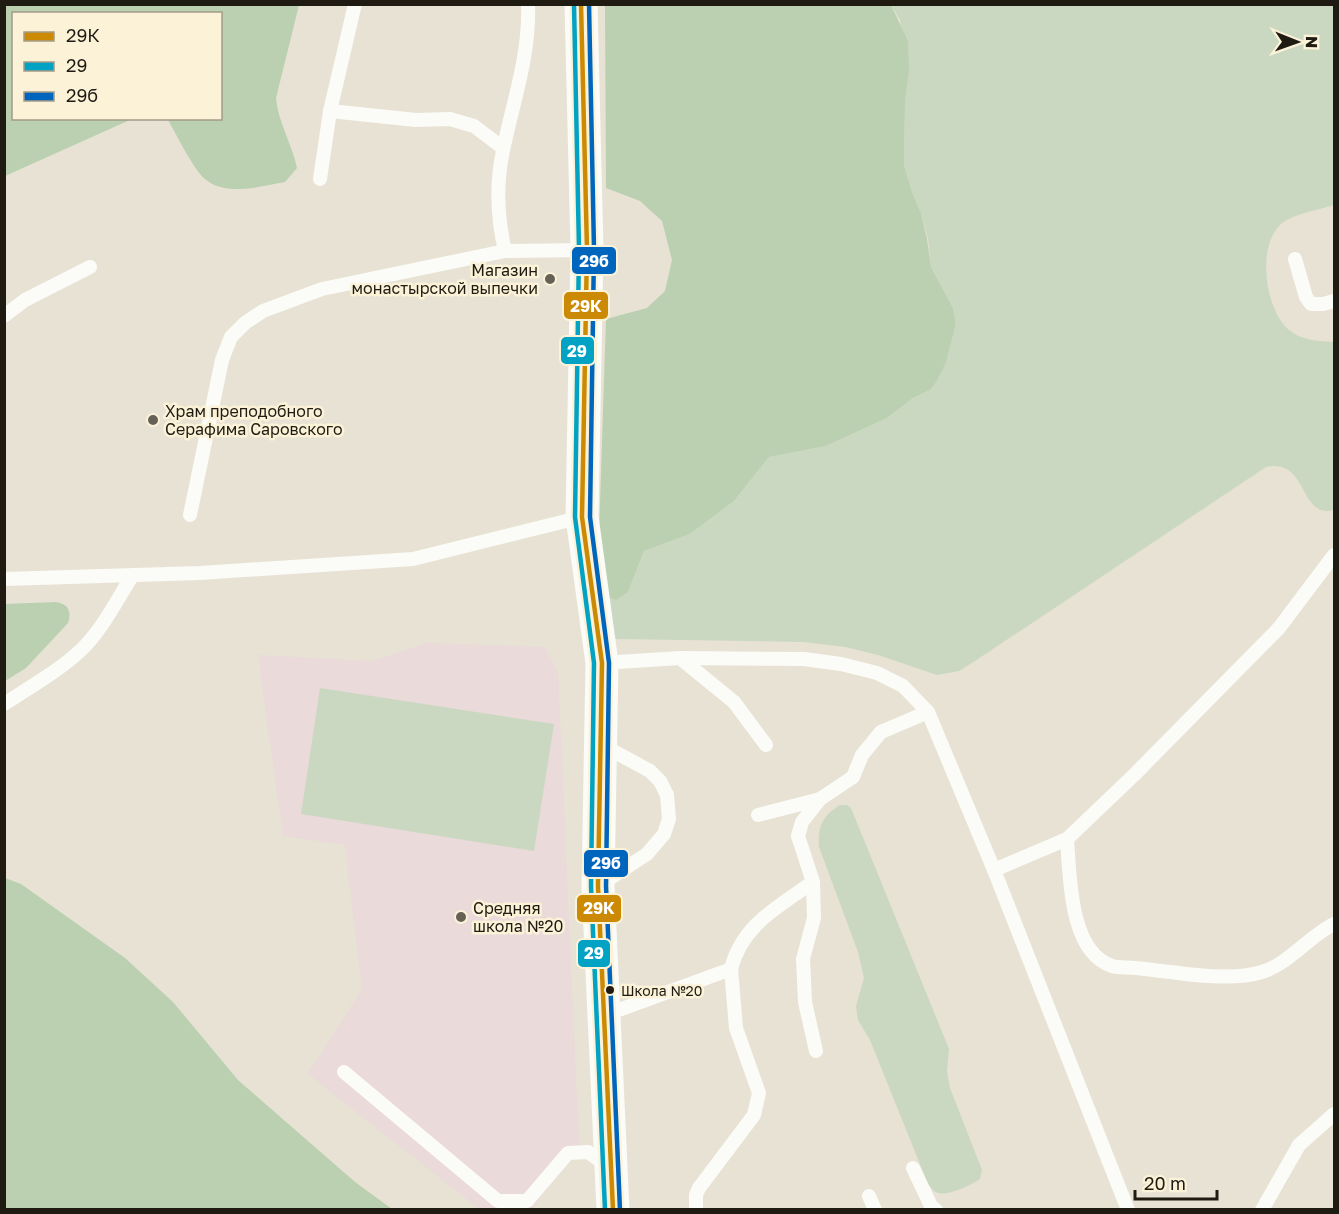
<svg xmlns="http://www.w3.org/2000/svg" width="1339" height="1214" font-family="'Golos Text',sans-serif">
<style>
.education{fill:#eadada}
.green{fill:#cad8c1}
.forest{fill:#bad0b1}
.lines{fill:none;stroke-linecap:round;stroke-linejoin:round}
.lane{stroke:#fbfbf8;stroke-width:14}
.secondary{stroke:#fbfbf8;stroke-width:33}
.bus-1-casing{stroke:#fcf2d8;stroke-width:9}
.bus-2-casing{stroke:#fcf2d8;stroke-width:9}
.bus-3-casing{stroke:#fcf2d8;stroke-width:9}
.bus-1{stroke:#cc8a04;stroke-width:4.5}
.bus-2{stroke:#02a2c5;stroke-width:4.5}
.bus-3{stroke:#0065bd;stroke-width:4.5}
.poi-dot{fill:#656156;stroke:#fcf2d8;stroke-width:2}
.bus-dot{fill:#1f1b12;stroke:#fcf2d8;stroke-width:2}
.labels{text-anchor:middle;stroke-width:5;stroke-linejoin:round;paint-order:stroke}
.bus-label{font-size:14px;fill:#1f1b12;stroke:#fcf2d8;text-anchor:start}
.poi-label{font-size:16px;fill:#1f1b12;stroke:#fcf2d8;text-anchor:start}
.line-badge{stroke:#fcf2d8;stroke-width:2}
.badge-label{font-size:16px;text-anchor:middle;font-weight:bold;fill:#fff}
</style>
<rect width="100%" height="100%" fill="#e7e2d3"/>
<!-- education -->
<path class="education" d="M426,643L544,647L558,671L579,1145L532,1209H479L308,1074L362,989L345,845L283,836L258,655L373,661Z"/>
<!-- green -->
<g class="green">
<path d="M891,5H1334V205C1319,210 1290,214 1279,226C1258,249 1265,302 1284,325C1297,340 1316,341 1334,342V510C1298,519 1309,458 1266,467L978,659L959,671L937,675L878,655L845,647L804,642L616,639L609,634L605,596L628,592L644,551L690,534L734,501L769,457L826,446L887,418L913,398L930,390L946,363L956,323L953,308L931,267L928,239L921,213L912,192L904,165L905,102L909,73L900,20Z"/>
<path d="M320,688L554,724L534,851L301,814Z"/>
<path d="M840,805H847L851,808L949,1049L947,1071L950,1088L982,1170L980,1179C971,1185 944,1199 934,1191C932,1189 930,1186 928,1184L870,1040L858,1020L856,1006L864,978L858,952L819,847C818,826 822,816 840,805Z"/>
</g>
<!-- forest -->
<g class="forest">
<path d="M4,5H299L276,98C278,122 292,144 297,168L285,182C262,186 225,197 205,179C194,170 176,134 168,120L164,119L220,118V14H14V118L132,119L5,176Z"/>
<path d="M605,5H891L908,41L909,73L905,102L904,165L912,192L921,213L927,239L931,267L953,308L956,323L946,363L936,382L930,390L913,398L887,418L826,446L769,457L734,501L690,534L644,551L628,592L616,600L605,596L598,565L606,319L647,308L665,291L672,260L662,221L640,201L606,188Z"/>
<path d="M56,602C68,604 72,611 68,623L26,668L5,681V604Z"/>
<path d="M5,878L21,884L125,958L173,1002L238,1080L355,1182L392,1209H5Z"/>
</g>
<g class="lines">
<!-- lane -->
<g class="lane">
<path d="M330,111L416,120L450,119L474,126L503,148"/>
<path d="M320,179L330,111L355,4"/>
<path d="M505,251C497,217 496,180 504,146C514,99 530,53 528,4"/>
<path d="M1295,259L1306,297L1311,304H1323L1334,301"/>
<path d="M4,316L25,300L90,267"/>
<path d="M190,515L222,360L231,337L245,323L263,311L322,289L505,251L587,250"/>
<path d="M4,579L200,573L413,559L582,517"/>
<path d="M680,658L734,702L766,745"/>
<path d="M602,663L680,658L804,659L841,664L877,673L903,686L928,712L994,870L1067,839L1134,775L1279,628L1334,555"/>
<path d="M4,704C29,688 65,667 85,646C104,626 117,600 132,576"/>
<path d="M758,815L820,799"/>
<path d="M1067,839C1070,876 1069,952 1112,966C1119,968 1128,967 1135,968C1147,969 1159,971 1171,972C1198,976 1236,980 1262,972C1289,964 1309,936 1334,924"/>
<path d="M994,870L1128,1210"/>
<path d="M813,882L814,918L803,959L805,1002L816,1051"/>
<path d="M600,885L647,854L664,834L669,819L667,795L660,781L650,771L602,745"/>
<path d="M605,1015L731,969C742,925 778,907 813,882L798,836L802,822L820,799L853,777L862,755L881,732L928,712"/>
<path d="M344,1072L498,1201H527L568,1153L588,1152L609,1167"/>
<path d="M913,1168L931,1206L936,1210"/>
<path d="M869,1196L875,1210"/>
<path d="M696,1210V1195L699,1188L754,1115L759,1093L736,1028L731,969"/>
<path d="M1262,1210L1299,1145L1334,1114"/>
</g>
<!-- secondary -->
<path class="secondary" d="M581,4L587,250L582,517L602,663L598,886L613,1210"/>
<defs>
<path id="bus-1" d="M581,4L587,250L582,517L602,663L598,886L613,1210"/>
<path id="bus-2" d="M574,4L579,250L575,517L594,663L591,886L605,1210"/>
<path id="bus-3" d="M589,4L594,250L590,517L609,663L606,886L620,1210"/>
</defs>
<!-- bus-1 casing -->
<use href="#bus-1" class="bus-1-casing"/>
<!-- bus-2 casing -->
<use href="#bus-2" class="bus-2-casing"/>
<!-- bus-3 casing -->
<use href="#bus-3" class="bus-3-casing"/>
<!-- bus-1 -->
<use href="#bus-1" class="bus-1"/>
<!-- bus-2 -->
<use href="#bus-2" class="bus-2"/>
<!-- bus-3 -->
<use href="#bus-3" class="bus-3"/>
</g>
<!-- markers -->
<g class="poi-dot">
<circle cx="550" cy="279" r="6"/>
<circle cx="153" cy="420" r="6"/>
<circle cx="461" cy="917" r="6"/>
</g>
<circle class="bus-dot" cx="610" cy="990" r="5"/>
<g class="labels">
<!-- bus labels -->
<g class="bus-label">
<text x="621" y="996">Школа №20</text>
</g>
<!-- poi labels -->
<g class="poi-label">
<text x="538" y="276" text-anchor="end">Магазин<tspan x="538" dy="18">монастырской выпечки</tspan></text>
<text x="165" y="417">Храм преподобного<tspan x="165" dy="18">Серафима Саровского</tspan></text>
<text x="473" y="914">Средняя<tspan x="473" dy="18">школа №20</tspan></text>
</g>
</g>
<g class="line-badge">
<rect x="571" y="246" width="46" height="29" rx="6" fill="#0065bd"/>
<rect x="563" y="291" width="46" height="29" rx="6" fill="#cc8a04"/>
<rect x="560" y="336" width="35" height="29" rx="6" fill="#02a2c5"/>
<rect x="583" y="849" width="46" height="29" rx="6" fill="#0065bd"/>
<rect x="576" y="894" width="46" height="29" rx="6" fill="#cc8a04"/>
<rect x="577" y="939" width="34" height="29" rx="6" fill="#02a2c5"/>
</g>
<g class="badge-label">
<text x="594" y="267">29б</text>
<text x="586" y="312">29К</text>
<text x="577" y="357">29</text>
<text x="606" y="869">29б</text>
<text x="599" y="914">29К</text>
<text x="594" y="959">29</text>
</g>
<!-- border -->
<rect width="1339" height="1214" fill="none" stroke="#1f1b12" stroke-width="12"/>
<!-- legend -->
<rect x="12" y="12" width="210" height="108" fill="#fcf2d8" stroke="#a49c89" stroke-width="1.5"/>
<rect x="24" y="32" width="30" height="9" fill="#cc8a04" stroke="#a49c89" stroke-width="1.5"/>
<text x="66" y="42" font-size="18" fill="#1f1b12">29К</text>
<rect x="24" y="62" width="30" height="9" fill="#02a2c5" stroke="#a49c89" stroke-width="1.5"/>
<text x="66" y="72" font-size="18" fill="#1f1b12">29</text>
<rect x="24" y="92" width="30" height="9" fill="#0065bd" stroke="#a49c89" stroke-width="1.5"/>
<text x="66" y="102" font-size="18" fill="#1f1b12">29б</text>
<!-- north arrow -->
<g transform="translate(1297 42) rotate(91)" stroke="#fcf2d8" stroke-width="4.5" paint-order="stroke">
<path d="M0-4.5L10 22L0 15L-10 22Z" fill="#1f1b12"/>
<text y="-9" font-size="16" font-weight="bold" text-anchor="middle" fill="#1f1b12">N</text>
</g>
<!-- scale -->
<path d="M1135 1190v9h82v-9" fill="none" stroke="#1f1b12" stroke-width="3"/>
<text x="1144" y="1190" font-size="18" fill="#1f1b12" stroke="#fcf2d8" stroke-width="4.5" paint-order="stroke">20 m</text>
</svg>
